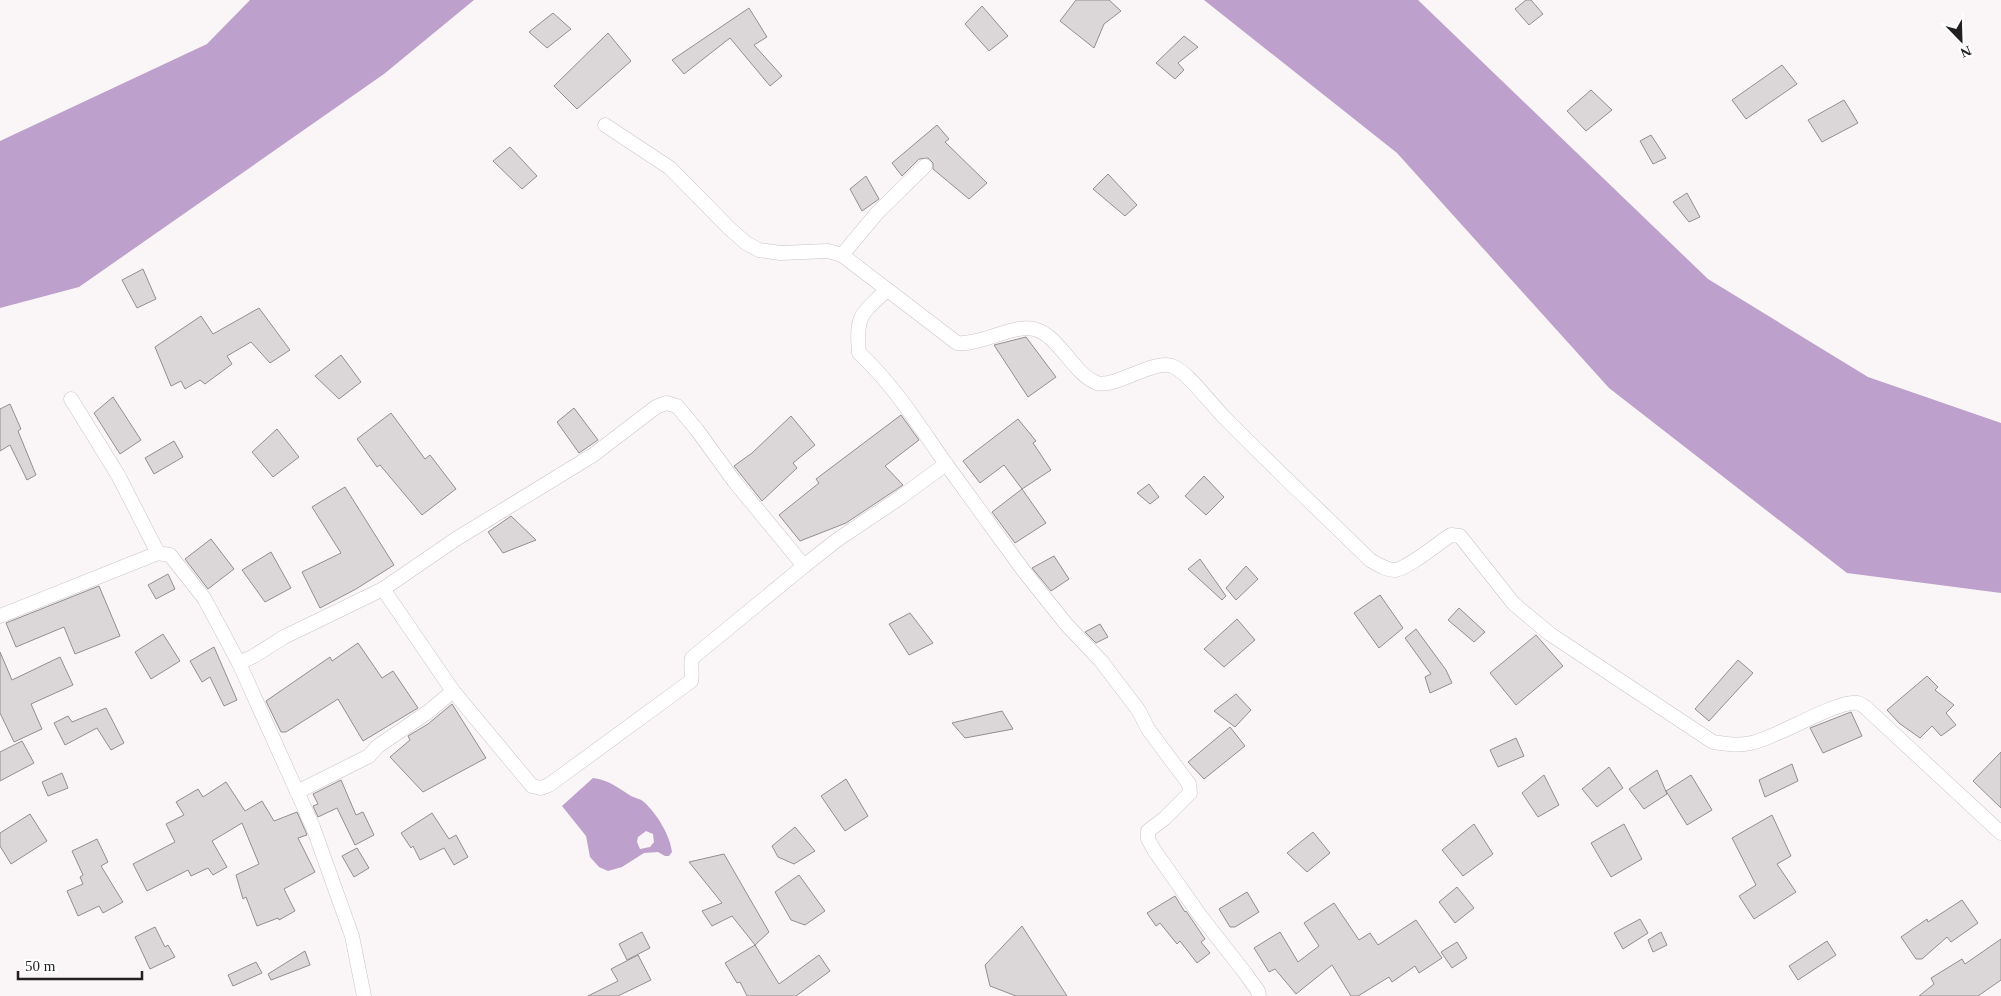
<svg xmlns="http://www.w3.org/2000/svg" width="2001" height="996" font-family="Georgia,serif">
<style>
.water{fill:#bda0cb;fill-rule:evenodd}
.building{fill:#dbd7d9;stroke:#928f91}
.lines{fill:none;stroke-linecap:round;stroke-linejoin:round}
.minor-casing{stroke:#cac5c6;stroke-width:15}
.minor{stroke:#fff;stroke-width:14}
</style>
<rect width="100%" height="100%" fill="#faf5f6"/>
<!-- water -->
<g class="water">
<path d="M250,0H474L384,74L79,287L0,308V141L207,44Z"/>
<path d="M1204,0H1418L1708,279L1868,377L2001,423V593L1847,573L1609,388L1397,153Z"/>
<path d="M593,778C609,780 617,787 631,796C635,798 641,799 644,802C657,814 670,835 672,852L669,856H665L658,852L644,853L622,867L608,871L599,867L590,857L586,836L562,806ZM646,831L653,834L654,842L650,847L640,849L637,842L638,837Z"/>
</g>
<!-- building -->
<g class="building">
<path d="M1076,0H1109L1121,11L1104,24L1094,48L1060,21Z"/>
<path d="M1526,0H1531L1543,14L1529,25L1515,9Z"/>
<path d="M982,6L1008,36L989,51L965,24Z"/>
<path d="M749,8L767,37L754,45L782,76L770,86L730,38L684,74L672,60Z"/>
<path d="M553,13L571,29L547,48L529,32Z"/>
<path d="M608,33L631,61L577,109L554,86Z"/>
<path d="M1184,36L1198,47L1178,63L1184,70L1175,79L1156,63Z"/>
<path d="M1782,65L1797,84L1746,119L1732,100Z"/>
<path d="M1591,90L1612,110L1586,131L1567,111Z"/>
<path d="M1844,100L1858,123L1822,142L1808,120Z"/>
<path d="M937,125L949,139L945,142L987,183L969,199L933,169V163L928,158L919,159L902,176L892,163Z"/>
<path d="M1651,135L1666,158L1653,164L1640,141Z"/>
<path d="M510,147L537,176L522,189L493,161Z"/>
<path d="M1108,174L1137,205L1125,216L1093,189Z"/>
<path d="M866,176L879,199L862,211L850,189Z"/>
<path d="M1687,193L1700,217L1689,222L1673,202Z"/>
<path d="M143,269L156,299L137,308L122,280Z"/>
<path d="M259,308L290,350L270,363L251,342L227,356L232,364L205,384L200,380L185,389L181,381L171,386L155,347L201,316L213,334Z"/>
<path d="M1026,337L1056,377L1028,397L994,345Z"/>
<path d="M341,355L361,382L339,399L315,376Z"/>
<path d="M113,397L141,440L120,454L94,413Z"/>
<path d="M10,404L21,429L18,431L36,475L27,480L10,445L0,451V409Z"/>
<path d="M574,408L598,440L579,453L557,422Z"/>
<path d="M391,413L425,459L430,455L456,489L422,515L380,465L377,467L357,439Z"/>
<path d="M901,415L919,440L885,466L903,485L846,523L800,541L779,515L819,483L816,479Z"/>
<path d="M791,416L815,445L793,463L797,468L762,501L734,466L752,453Z"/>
<path d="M1018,419L1036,441L1033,443L1051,470L1022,489L1004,465L980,483L963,461Z"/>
<path d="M277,429L299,457L273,477L252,452Z"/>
<path d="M174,441L183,457L154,474L145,458Z"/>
<path d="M1204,476L1224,497L1206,515L1185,496Z"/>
<path d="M1149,484L1159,497L1150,504L1137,493Z"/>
<path d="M345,487L394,565L356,589L320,608L302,572L341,553L312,507Z"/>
<path d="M1022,489L1046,523L1015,543L992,512Z"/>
<path d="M511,516L536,540L503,553L488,532Z"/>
<path d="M211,539L234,569L208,589L185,559Z"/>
<path d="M271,552L291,588L265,602L242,570Z"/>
<path d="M1054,556L1069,579L1051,591L1032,568Z"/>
<path d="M1200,559L1226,596L1222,600L1188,569Z"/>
<path d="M1246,566L1258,579L1236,600L1226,588Z"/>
<path d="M168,574L175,589L156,599L148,585Z"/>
<path d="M99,586L120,636L75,654L64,627L16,647L6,623Z"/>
<path d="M1380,595L1403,628L1379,648L1354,613Z"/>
<path d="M1459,608L1485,632L1474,642L1448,620Z"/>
<path d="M910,613L933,643L909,655L889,624Z"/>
<path d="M1237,619L1255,640L1224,667L1204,649Z"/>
<path d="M1100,624L1108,637L1096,643L1085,632Z"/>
<path d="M1416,629L1446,670L1452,683L1430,693L1425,677L1431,674L1405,638Z"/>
<path d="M163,634L180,661L151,679L135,652Z"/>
<path d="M1536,635L1563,666L1516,705L1490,673Z"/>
<path d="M358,643L382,678L393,671L418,708L363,741L338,699L286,732H281L266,701L330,657L332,661Z"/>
<path d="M214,647L237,700L224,706L210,677L202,682L190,661Z"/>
<path d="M0,652L12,680L60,657L73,685L31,704L42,729L14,742L0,713Z"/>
<path d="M1738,660L1753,673L1709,721L1695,709Z"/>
<path d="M1927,676L1938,687L1935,690L1954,705L1946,713L1956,725L1941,736L1932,726L1920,738L1899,723L1887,710Z"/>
<path d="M1236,694L1251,710L1235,727L1214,711Z"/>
<path d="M452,704L486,758L423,792L390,757L410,740L408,736L428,724Z"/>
<path d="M106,708L124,743L111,750L97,728L65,745L54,723L68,716L72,722Z"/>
<path d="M1002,711L1013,729L965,738L952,723Z"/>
<path d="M1851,712L1862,736L1823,753L1810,728Z"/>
<path d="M1230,727L1245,746L1204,779L1188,762Z"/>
<path d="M1516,738L1524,756L1498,767L1490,750Z"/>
<path d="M22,741L34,763L0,781V752Z"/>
<path d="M2001,752V808L1973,781Z"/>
<path d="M1792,764L1798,781L1765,797L1759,780Z"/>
<path d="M1609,767L1623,788L1597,807L1582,789Z"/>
<path d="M1657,770L1667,794L1644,809L1629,789Z"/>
<path d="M62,773L68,788L48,796L42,782Z"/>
<path d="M1544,775L1559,805L1538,817L1522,793Z"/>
<path d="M1691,775L1712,810L1687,825L1666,791Z"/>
<path d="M846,779L868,816L845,831L821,796Z"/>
<path d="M341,780L356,815L363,812L374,835L355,845L337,808L318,817L313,806L318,804L313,794Z"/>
<path d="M226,782L245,811L262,801L274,821L297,812L305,830L307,835L298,838L315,872L284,889L295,911L279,920L278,918L257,926L246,897L243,899L236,875L259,864L242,823L212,841L227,867L213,875L208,868L191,876L188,870L147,891L133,864L175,842L166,824L184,815L176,802L198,789L203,797Z"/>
<path d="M432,813L449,839L456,835L468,857L454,865L444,848L420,860L413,846L411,848L401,833Z"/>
<path d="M30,814L47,841L11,864L0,846V833Z"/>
<path d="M1772,815L1791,856L1777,864L1796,892L1754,919L1739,896L1756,885L1732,838Z"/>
<path d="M1474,824L1493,854L1463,876L1442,850Z"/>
<path d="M1624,824L1642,859L1611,877L1591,843Z"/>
<path d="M795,827L815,851L794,864L778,857L772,846Z"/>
<path d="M1313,832L1330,853L1307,872L1287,853Z"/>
<path d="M97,839L108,862L101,866L123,902L103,913L99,906L78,916L67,891L83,884L80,877L83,875L72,851Z"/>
<path d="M357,848L369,868L354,877L342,856Z"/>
<path d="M724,854L769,932L755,945L732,916L712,926L702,911L722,903L689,862Z"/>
<path d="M799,875L825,911L805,925L791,920L775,892Z"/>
<path d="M1457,887L1474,908L1455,923L1439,902Z"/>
<path d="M1247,892L1259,912L1235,927H1230L1219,909Z"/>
<path d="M1175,896L1185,912L1186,911L1205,939L1201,942L1210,953L1197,963L1180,941L1177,944L1160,923L1156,926L1147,913Z"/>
<path d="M1962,900L1978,923L1951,942L1947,937L1922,959H1916L1901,937L1927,919L1928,922Z"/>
<path d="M1334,903L1359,940L1370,933L1378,945L1416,920L1442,958L1419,973L1415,966L1392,982L1389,977L1358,996H1351L1332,965L1296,994L1275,969L1269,972L1254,948L1280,932L1298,962L1319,946L1304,923Z"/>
<path d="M1640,919L1648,933L1623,949L1614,933Z"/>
<path d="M1022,926L1067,996H1016L990,986L985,965Z"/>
<path d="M155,927L165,947L168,945L175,957L150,969L135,937Z"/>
<path d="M642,932L650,948L627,960L619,944Z"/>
<path d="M1661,932L1667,945L1653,952L1648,940Z"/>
<path d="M2001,939V980L1978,996H1919L1934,984L1931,978L1962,959L1965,964Z"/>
<path d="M1827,941L1836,955L1798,980L1789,966Z"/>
<path d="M1457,942L1467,958L1452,968L1441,952Z"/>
<path d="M755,945L779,984L819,955L830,971L796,996H747L740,982L737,983L725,963Z"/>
<path d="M305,951L310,965L271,980L268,974Z"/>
<path d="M638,955L651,980L618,996H588L618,981L611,969Z"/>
<path d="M256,962L262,973L233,986L228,975Z"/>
</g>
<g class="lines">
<defs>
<g id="minor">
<path d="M605,125L670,168L729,228L746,243L759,250L780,253L828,251L842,255L957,343C982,345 1013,324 1034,329C1059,335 1073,374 1097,383C1100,385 1104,383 1108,383C1126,380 1157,360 1172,366C1187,371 1211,404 1223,416C1271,465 1321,512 1370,560C1378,564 1385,570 1395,570C1409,568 1438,543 1451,535L1460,536L1514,604L1550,634L1713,742C1726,744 1738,746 1751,743C1777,738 1838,699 1858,703C1861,704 1863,706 1865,707L2001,833"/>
<path d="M842,255L877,213L925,166"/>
<path d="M887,290C860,315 856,315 859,353C894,385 919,426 946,464"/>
<path d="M71,399L118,475L158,553"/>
<path d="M383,589L453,691L532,786L541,788L549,785L691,681C693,672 690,667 692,658L804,566"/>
<path d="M0,616L158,553L170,555L204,598L239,663L254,656L284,637L383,589L456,539L593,455L656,407L666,403L677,406L697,430L734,481L804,566L837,540L901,497L946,464L1023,570L1066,624L1101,661L1139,711L1148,729L1189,784L1190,793L1165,818L1148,831V839L1154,850L1199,914L1245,973L1258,991L1259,996"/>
<path d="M239,663L313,827L352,936L364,996"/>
<path d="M297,792L369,756L378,746L428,712L453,691"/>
</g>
</defs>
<!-- minor casing -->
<use href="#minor" class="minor-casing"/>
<!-- minor -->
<use href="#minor" class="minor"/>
</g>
<!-- north arrow -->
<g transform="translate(1961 40) rotate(157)" stroke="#ffffff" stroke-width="4" paint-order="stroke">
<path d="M0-4L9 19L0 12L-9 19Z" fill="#211f20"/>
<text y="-8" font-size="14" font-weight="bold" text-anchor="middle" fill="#211f20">N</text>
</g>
<!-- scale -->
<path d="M18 971v8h124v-8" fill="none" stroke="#211f20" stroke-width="2.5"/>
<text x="25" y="971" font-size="15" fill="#211f20" stroke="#ffffff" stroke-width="4" paint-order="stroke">50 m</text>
</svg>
